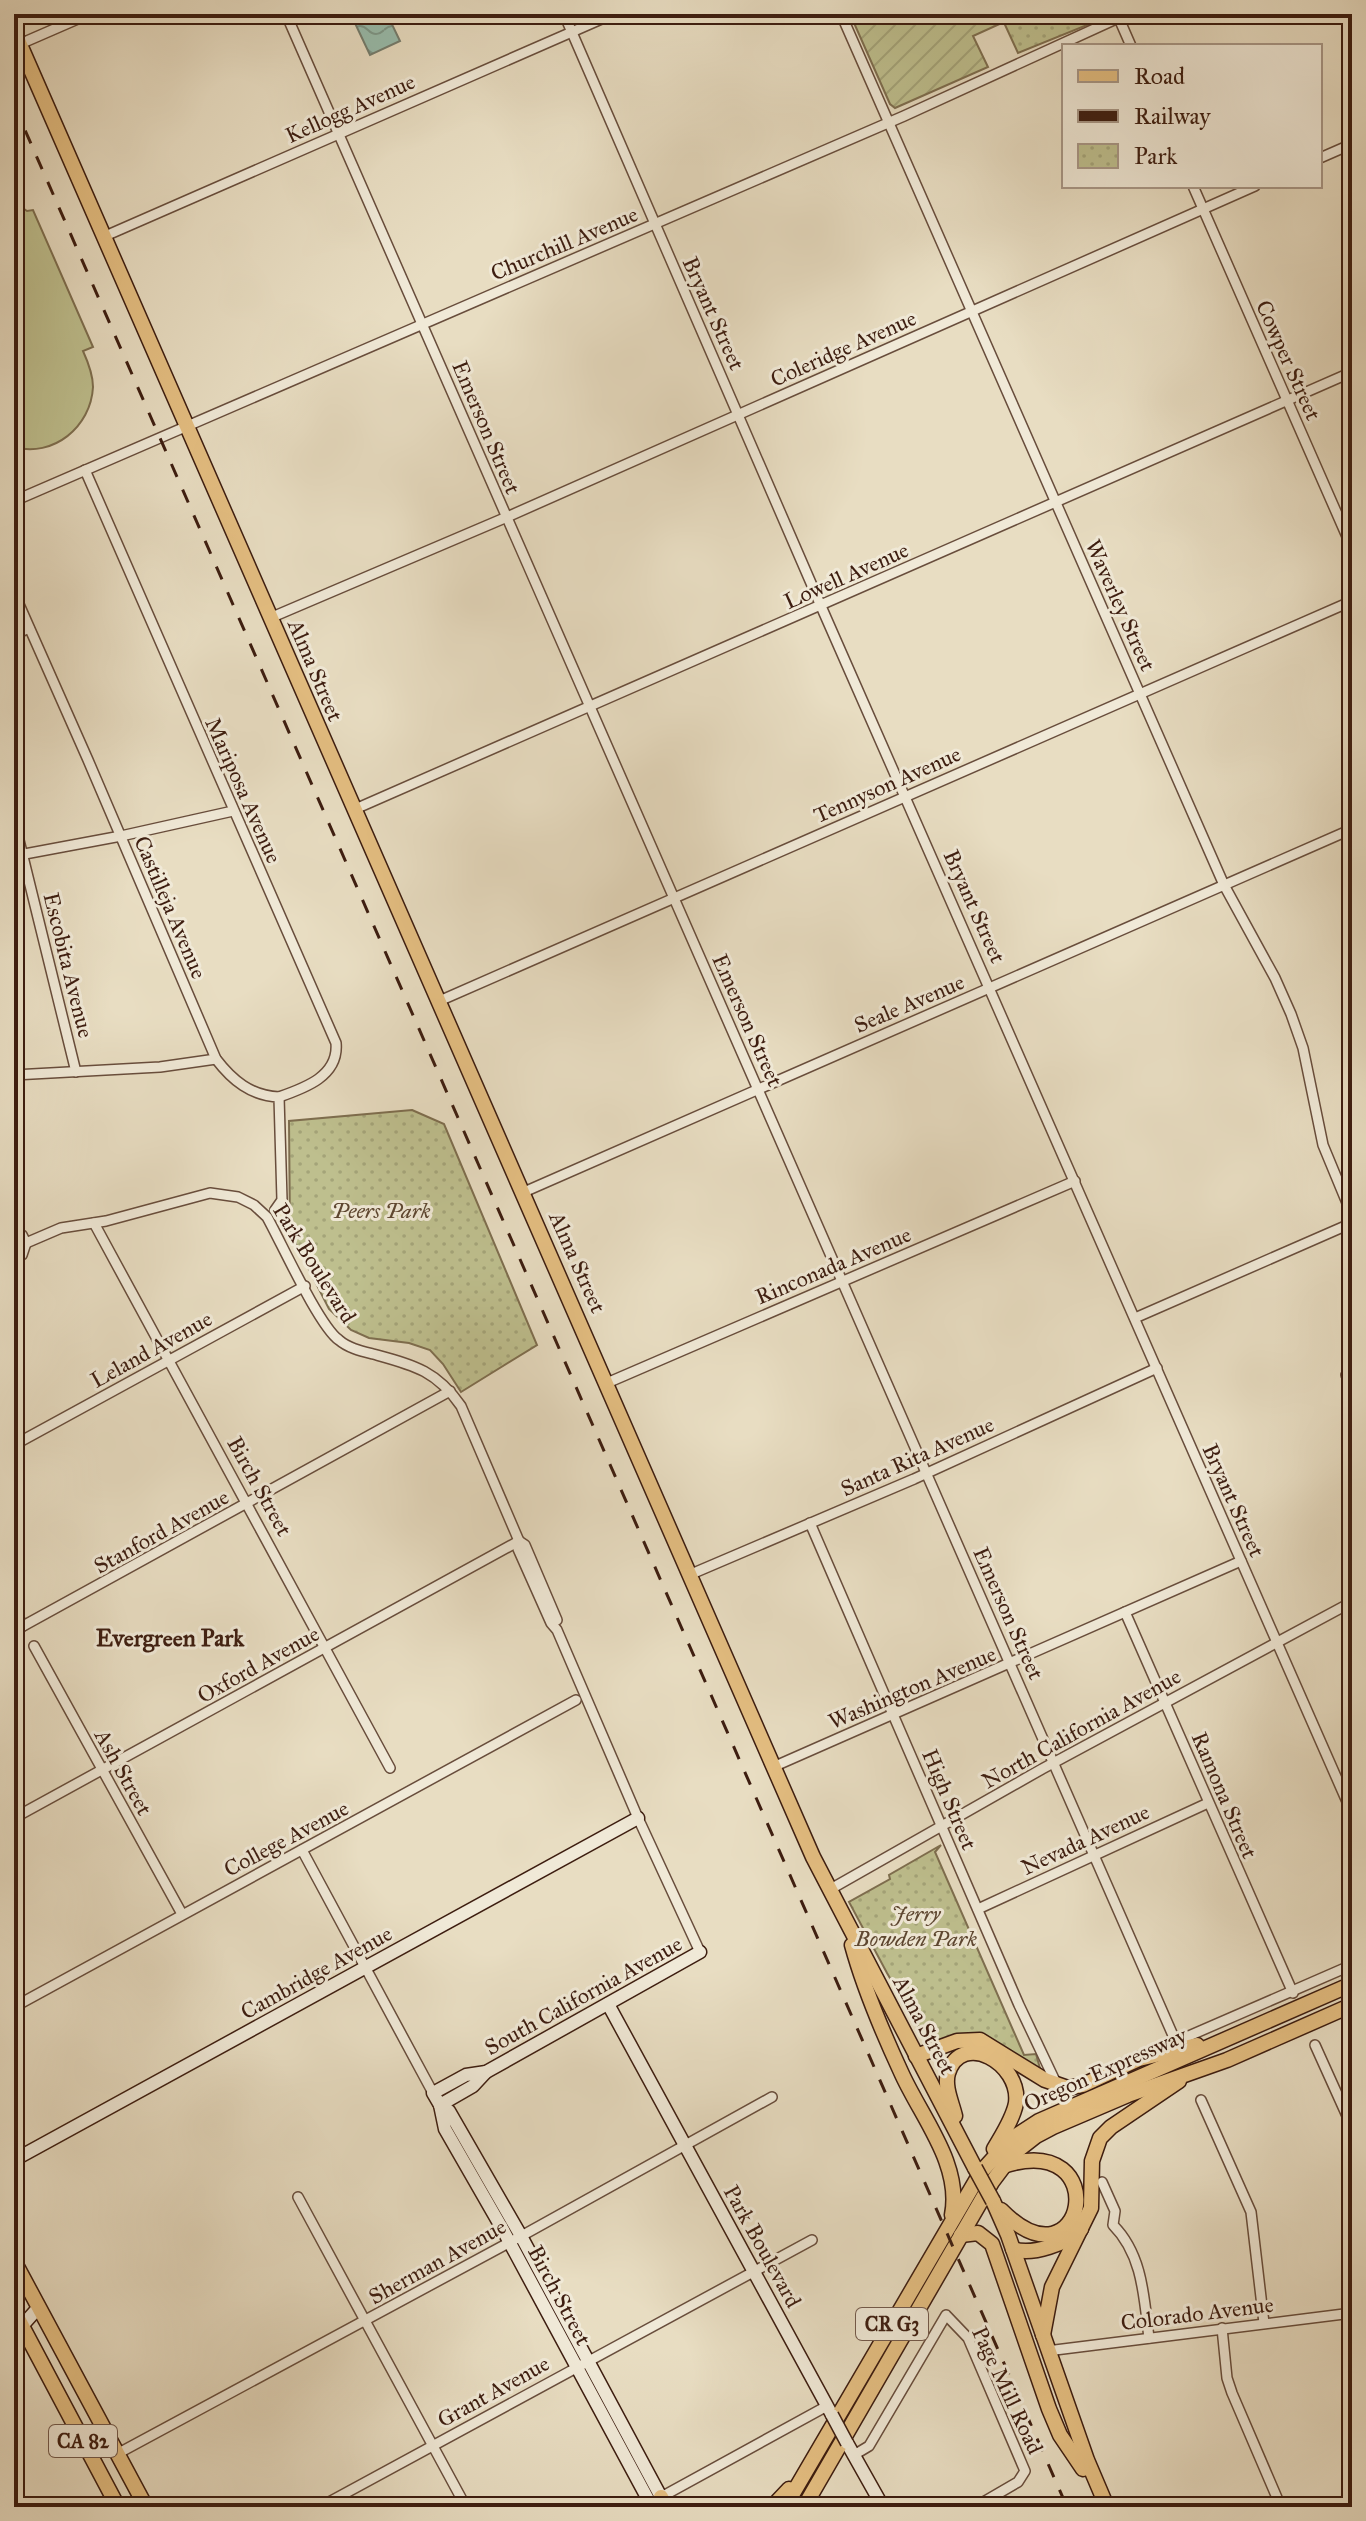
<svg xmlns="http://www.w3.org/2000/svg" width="1366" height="2521" font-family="'IM FELL Great Primer',serif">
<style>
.grass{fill:#bebf8e;stroke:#7e6e4f;stroke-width:2}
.park{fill:url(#park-dots);stroke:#7e6e4f;stroke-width:2}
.garden{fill:url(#garden-furrows);stroke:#7e6e4f;stroke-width:2}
.water{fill:url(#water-waves);stroke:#747d6e;stroke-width:2}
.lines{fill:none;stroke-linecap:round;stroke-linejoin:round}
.street-casing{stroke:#684d3c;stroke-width:12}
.secondary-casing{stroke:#3d1d10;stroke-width:15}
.primary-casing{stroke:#3d1d10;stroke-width:17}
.street{stroke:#f0e9d7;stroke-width:9}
.secondary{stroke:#f0e9d7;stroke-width:12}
.primary{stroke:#e4be81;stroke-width:14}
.rail{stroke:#3d1d10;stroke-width:3;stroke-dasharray:14 14;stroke-linecap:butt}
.secondary-bridge-casing{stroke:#3d1d10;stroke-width:15;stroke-linecap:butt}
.primary-bridge-casing{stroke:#3d1d10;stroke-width:17;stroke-linecap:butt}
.secondary-bridge{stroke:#f0e9d7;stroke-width:12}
.primary-bridge{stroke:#e4be81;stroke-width:14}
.labels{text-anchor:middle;stroke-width:6;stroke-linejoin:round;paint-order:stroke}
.shield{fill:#f0e9d7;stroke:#735a4c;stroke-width:2}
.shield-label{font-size:20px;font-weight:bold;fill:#3d1d10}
.street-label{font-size:22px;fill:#3d1d10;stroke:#f0e9d7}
.park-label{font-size:22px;font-style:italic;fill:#5d4630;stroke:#f0e9d7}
.neighbourhood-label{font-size:24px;font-weight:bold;fill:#3d1d10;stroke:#f0e9d7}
</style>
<defs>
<pattern id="park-dots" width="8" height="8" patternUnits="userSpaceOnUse" patternTransform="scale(2)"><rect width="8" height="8" fill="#bebf8e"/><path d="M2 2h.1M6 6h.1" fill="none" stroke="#a4a479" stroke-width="1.8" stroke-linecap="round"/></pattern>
<pattern id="garden-furrows" width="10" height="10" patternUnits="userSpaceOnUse" patternTransform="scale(2)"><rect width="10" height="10" fill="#bebf8e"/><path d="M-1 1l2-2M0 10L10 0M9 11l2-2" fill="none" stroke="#a4a479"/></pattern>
<pattern id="water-waves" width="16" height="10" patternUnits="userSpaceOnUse" patternTransform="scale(2)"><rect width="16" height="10" fill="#98bdad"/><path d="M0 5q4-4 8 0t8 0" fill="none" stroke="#7d998b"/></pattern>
</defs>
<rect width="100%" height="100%" fill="#e8ddc2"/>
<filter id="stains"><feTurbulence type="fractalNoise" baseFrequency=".0025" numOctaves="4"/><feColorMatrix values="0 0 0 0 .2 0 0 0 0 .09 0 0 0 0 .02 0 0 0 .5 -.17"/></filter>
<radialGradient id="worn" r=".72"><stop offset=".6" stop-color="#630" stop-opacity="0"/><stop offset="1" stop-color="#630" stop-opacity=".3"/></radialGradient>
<!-- grass -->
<path class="grass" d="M14,202L27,211L33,210L93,347L83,351C88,362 93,374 93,387C91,427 53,458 14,447Z"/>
<!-- park -->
<g class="park">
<path d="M1000,14H1107L1102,19L1018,53Z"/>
<path d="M412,1110L444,1124L537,1345L461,1392L443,1364L430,1350L409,1343L369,1338L351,1330L329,1309L290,1232L289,1121Z"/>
<path d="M941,1845L935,1852L1024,2055L1036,2054L1041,2072L1000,2046L927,2041L887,1973L849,1902L890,1879L889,1875Z"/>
</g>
<!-- garden -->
<path class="garden" d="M850,14H1000L1004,22L973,36L988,67L895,108L890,104Z"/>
<!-- water -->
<path class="water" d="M365,14H387L400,41L370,55L353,19Z"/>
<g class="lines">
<defs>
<g id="street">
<path d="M286,14L1175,2040"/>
<path d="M564,14L824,613L1352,1813"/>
<path d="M841,14L1224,885L1275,978L1291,1014L1303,1048L1323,1145L1352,1215"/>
<path d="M1117,14L1131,46"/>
<path d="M20,44L89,14"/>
<path d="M1320,158L1352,144"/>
<path d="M1193,186L1352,548"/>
<path d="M103,237L613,14"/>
<path d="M85,470L336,1043C339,1076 305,1088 279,1097"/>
<path d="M14,501L904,116L1127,14"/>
<path d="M14,593L88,760L216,1059C232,1080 251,1096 279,1097L282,1200L275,1210"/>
<path d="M270,618L507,517L1255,186"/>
<path d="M14,635L29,628"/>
<path d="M353,810L1352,372"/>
<path d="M14,820L76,1072"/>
<path d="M14,856L121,836L233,811"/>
<path d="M437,1002L1352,601"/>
<path d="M14,1075L160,1067L216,1059"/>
<path d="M524,1192L1352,829"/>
<path d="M94,1223L390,1768"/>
<path d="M14,1231L22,1235L26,1243L22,1255L14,1259"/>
<path d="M26,1243L61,1228L106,1221L210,1193L238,1197L254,1205L267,1217C281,1242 319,1326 339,1340C348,1348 361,1351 373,1354C413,1365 436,1370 461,1406L519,1541L518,1549L551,1623L557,1630L638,1818L700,1952"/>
<path d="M1135,1318L1352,1223"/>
<path d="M1346,1375L1352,1372"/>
<path d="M607,1383L1075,1181"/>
<path d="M14,1445L305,1286"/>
<path d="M810,1523L1019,2005L1056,2083"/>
<path d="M519,1541L525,1545L557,1620"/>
<path d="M689,1575L914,1479L1157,1368"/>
<path d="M14,1609L23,1626"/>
<path d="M1125,1612L1293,1993"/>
<path d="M14,1631L450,1391"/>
<path d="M34,1646L182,1914"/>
<path d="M773,1767L1241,1561"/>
<path d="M14,1818L519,1541"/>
<path d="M302,1850L433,2093"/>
<path d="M829,1890L1042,1769L1352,1602"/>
<path d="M978,1909L1208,1803"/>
<path d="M14,2007L576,1700"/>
<path d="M1315,2045L1352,2127"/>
<path d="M1152,2052L1352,1965"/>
<path d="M1201,2100L1251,2212L1264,2323"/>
<path d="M1102,2182L1115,2211L1113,2225C1143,2255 1144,2298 1149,2338"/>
<path d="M298,2197L466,2507"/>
<path d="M1222,2328L1227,2378L1232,2393L1281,2507"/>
<path d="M1047,2351L1352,2313"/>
<path d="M117,2454L525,2234L772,2097"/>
<path d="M854,2455L869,2446L946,2315L968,2338L1025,2471L1018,2482L975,2507"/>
<path d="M320,2507L812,2240"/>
<path d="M643,2507L827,2406"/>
</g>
<g id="secondary">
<path d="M608,2004L832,2415"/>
<path d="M440,2105L449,2111L521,2236L661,2497"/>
<path d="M440,2105L473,2086L486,2072"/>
<path d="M14,2160L638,1818"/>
<path d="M14,2331L22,2326L38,2308"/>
<path d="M847,2443L883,2507"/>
<path d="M650,2503L503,2230L445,2129L440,2105L433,2093L466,2075L486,2072L700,1952"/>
</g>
<g id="primary">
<path d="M14,31L813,1857L975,2168"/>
<path d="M852,1945C864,1989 882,2031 901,2072C921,2117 962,2164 952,2215"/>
<path d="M916,2056L957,2041L980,2040L1045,2080L1068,2088L1083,2085L1139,2059L1197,2045"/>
<path d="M955,2116C952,2103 944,2087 948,2073C962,2030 1021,2063 1016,2103C1013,2119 1002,2135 994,2149"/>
<path d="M993,2201L1008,2235L1087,2460L1107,2507"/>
<path d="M1001,2210C1085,2295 1116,2129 1003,2166"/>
<path d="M961,2235L978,2233L992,2244L1049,2409L1060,2435L1083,2469"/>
<path d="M1013,2249C1032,2256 1068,2243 1081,2229"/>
<path d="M14,2261L146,2507"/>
<path d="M14,2311L118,2507"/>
<path d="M1043,2335L1052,2287L1091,2208L1092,2161L1100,2138L1111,2127L1179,2081"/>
<path d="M661,2497L666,2507"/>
<path d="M650,2503L653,2507"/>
<path d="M772,2507L789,2489"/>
<path d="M785,2507L981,2172L1011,2139L1039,2121L1352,1984"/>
<path d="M804,2507L992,2182L1013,2154L1036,2136L1053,2127L1128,2095L1227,2060L1352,2005"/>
</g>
</defs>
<!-- street casing -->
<use href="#street" class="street-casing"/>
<!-- secondary casing -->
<use href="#secondary" class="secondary-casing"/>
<!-- primary casing -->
<use href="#primary" class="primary-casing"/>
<!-- street -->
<use href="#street" class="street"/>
<!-- secondary -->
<use href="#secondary" class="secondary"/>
<!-- primary -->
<use href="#primary" class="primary"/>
<!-- rail -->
<path class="rail" d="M14,105L1067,2507"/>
<defs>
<path id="secondary-bridge" d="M832,2415L847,2443"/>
<path id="primary-bridge" d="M975,2168L993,2201"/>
</defs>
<!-- secondary-bridge casing -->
<use href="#secondary-bridge" class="secondary-bridge-casing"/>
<!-- primary-bridge casing -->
<use href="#primary-bridge" class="primary-bridge-casing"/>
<!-- secondary-bridge -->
<use href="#secondary-bridge" class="secondary-bridge"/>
<!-- primary-bridge -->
<use href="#primary-bridge" class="primary-bridge"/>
</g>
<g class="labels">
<!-- shield labels -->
<g class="shield">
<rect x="856" y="2308" width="72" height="32" rx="6"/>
<rect x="49" y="2425" width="68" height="32" rx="6"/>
</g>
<g class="shield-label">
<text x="892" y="2331">CR G3</text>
<text x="83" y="2448">CA 82</text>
</g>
<!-- street labels -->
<g class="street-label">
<text transform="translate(350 108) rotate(-24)" y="8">Kellogg Avenue</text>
<text transform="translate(564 243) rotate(-23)" y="8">Churchill Avenue</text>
<text transform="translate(714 313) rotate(66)" y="8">Bryant Street</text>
<text transform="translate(843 348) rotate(-24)" y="8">Coleridge Avenue</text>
<text transform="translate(1289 360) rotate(66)" y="8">Cowper Street</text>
<text transform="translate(487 427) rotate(67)" y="8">Emerson Street</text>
<text transform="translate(846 575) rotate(-24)" y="8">Lowell Avenue</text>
<text transform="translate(1121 605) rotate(66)" y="8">Waverley Street</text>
<text transform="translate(316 670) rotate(67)" y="8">Alma Street</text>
<text transform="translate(887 784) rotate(-24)" y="8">Tennyson Avenue</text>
<text transform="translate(244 790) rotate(66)" y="8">Mariposa Avenue</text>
<text transform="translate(975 906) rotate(66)" y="8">Bryant Street</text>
<text transform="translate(171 907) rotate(67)" y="8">Castilleja Avenue</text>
<text transform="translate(69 965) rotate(76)" y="8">Escobita Avenue</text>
<text transform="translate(909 1003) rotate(-23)" y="8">Seale Avenue</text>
<text transform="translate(748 1020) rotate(66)" y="8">Emerson Street</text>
<text transform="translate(578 1262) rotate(66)" y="8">Alma Street</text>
<text transform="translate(315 1263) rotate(58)" y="8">Park Boulevard</text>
<text transform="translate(833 1265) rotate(-23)" y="8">Rinconada Avenue</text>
<text transform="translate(151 1349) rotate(-29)" y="8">Leland Avenue</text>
<text transform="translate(917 1456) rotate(-24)" y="8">Santa Rita Avenue</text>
<text transform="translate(260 1486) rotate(61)" y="8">Birch Street</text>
<text transform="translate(1234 1500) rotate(66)" y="8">Bryant Street</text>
<text transform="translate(161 1531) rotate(-29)" y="8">Stanford Avenue</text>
<text transform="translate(1009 1613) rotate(66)" y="8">Emerson Street</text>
<text transform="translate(258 1664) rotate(-29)" y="8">Oxford Avenue</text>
<text transform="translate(912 1687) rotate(-23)" y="8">Washington Avenue</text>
<text transform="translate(1081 1728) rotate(-29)" y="8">North California Avenue</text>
<text transform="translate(124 1772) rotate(61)" y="8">Ash Street</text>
<text transform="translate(1225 1795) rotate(67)" y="8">Ramona Street</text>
<text transform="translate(950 1799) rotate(67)" y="8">High Street</text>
<text transform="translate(286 1838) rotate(-28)" y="8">College Avenue</text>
<text transform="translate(1085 1839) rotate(-25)" y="8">Nevada Avenue</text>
<text transform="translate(316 1972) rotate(-29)" y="8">Cambridge Avenue</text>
<text transform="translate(583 1995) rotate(-29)" y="8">South California Avenue</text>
<text transform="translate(925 2025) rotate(62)" y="8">Alma Street</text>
<text transform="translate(1105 2069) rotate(-24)" y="8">Oregon Expressway</text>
<text transform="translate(763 2246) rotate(61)" y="8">Park Boulevard</text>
<text transform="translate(437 2261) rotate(-29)" y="8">Sherman Avenue</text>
<text transform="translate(560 2295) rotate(62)" y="8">Birch Street</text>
<text transform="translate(1197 2313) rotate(-7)" y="8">Colorado Avenue</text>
<text transform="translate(1008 2390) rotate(65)" y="8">Page Mill Road</text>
<text transform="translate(493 2391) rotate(-29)" y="8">Grant Avenue</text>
</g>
<!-- park labels -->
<g class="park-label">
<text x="381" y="1218">Peers Park</text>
<text x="916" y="1921">Jerry<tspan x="916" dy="25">Bowden Park</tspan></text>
</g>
<!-- neighbourhood labels -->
<g class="neighbourhood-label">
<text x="170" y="1646">Evergreen Park</text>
</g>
</g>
<!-- margin -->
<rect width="1366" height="2521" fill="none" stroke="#e8ddc2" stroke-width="48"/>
<rect x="16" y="16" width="1334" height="2489" fill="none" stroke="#3d1d10" stroke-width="4"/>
<rect x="24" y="24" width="1318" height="2473" fill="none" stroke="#3d1d10" stroke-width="2"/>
<!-- legend -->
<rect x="1062" y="44" width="260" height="144" fill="#f0e9d7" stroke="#a89787" stroke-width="2"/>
<rect x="1078" y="70" width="40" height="12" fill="#e4be81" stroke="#a89787" stroke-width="2"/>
<text x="1134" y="84" font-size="24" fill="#3d1d10">Road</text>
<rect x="1078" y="110" width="40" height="12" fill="#3d1d10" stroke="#a89787" stroke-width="2"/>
<text x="1134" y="124" font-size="24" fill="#3d1d10">Railway</text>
<rect x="1078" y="144" width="40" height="24" fill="url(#park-dots)" stroke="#a89787" stroke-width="2"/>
<text x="1134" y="164" font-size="24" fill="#3d1d10">Park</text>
<rect width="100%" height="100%" filter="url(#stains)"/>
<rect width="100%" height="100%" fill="url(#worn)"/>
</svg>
